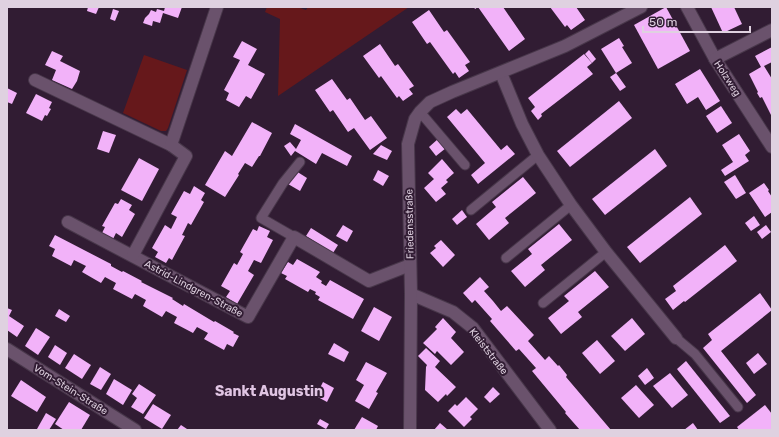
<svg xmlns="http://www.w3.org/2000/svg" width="779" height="437" font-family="Rubik,sans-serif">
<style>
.green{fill:#66181b}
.building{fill:#f2b2f9}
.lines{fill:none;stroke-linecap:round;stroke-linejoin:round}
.lane-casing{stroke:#48374a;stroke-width:11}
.street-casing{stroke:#48374a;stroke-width:14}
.lane{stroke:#6a526c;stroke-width:9}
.street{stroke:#6a526c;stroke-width:12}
.labels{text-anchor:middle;stroke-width:4;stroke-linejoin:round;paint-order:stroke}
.street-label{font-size:10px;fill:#dfd1e0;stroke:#311c33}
.district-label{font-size:14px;font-weight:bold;fill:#e0c5e3;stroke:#311c33}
</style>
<rect width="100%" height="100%" fill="#311c33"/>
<!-- green -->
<g class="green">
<path d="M267,7H297L306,10L308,7H409L278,96L280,19L265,12Z"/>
<path d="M144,55L187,70L168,128L166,131H161L123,113Z"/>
</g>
<!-- building -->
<g class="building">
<path d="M88,7H99L96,14L87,11Z"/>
<path d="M165,7H182L178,18L163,13L160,23L153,21L152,26L143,23L145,18L149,14L151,10L156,12L157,9L164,11Z"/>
<path d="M474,7H503L525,39L509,51L478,7L475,9Z"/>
<path d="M550,7H576L585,20L571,30L567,25L565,27Z"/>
<path d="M666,7L690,51L658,69L634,25Z"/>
<path d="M711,7H734L742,24L723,33Z"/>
<path d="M113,9L119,11L115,21L110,19Z"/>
<path d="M429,10L444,32L447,30L470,62L465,65L469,71L459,78L455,72L453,74L430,42L427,44L412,22Z"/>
<path d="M619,38L624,46L622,47L632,63L616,73L626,87L620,91L610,77L616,73L601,49Z"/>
<path d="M242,41L257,49L248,65L265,74L251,99L246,96L239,107L226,100L229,93L224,90L240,60L233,57Z"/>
<path d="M380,44L395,66L398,64L414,86L409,89L413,94L403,101L399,96L397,98L381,76L379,78L363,56Z"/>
<path d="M772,47V62L764,66L772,79V114L771,115L762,97L760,98L757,93L758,92L749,74L761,67L755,56Z"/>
<path d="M589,50L596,59L592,63L585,54Z"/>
<path d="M52,51L63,56L60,61L80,71L77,81L72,89L52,80L56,70L45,65Z"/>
<path d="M584,54L592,63L587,67L593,74L541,114L542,116L538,120L531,111L535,107L528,98Z"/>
<path d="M700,69L720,101L706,110L698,97L687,104L675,84Z"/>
<path d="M332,79L347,100L350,98L365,120L371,116L387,138L370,150L354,128L348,132L333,110L330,112L315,90Z"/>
<path d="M7,88L17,93L12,104L7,102Z"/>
<path d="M36,94L52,102L49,108L51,109L47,116L45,115L42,121L26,113Z"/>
<path d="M619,101L632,118L570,167L557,151Z"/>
<path d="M721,106L732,123L717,133L706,116Z"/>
<path d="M456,109L461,114L467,109L501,150L507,145L515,154L478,184L471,175L485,163L447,117Z"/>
<path d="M252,122L272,133L260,156H259L252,167L245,163L238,174L239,175L225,197L205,185L225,151L232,156Z"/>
<path d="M295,124L352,156L347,166L322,153L316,164L295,151L291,156L284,146L290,142L296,149L301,140L290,134Z"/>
<path d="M103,131L116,135L109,153L97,149Z"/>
<path d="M739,134L750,151L745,155L749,161L725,176L721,170L733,162L722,145Z"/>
<path d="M438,139L446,148L436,156L429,147Z"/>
<path d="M381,145L392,151L387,160L373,154Z"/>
<path d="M655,149L667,166L605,215L592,199Z"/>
<path d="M139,158L159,169L142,201L121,190Z"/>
<path d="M442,159L454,173L446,180L448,182L441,188L446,194L436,202L424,188L434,179L428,173Z"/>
<path d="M378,170L389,176L383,186L373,180Z"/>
<path d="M296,171L307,178L300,191L288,184Z"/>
<path d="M735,175L746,193L736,199L724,182Z"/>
<path d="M523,177L536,193L505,218L509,223L489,240L476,224L496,207L492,202Z"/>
<path d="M764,183L769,190L768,191L772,197V212L765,217L749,193Z"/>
<path d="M194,186L205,193L201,200L204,202L191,225L188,223L182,235L185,236L172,260L169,258L166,263L155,257L158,252L152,248L165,225L171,229L177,217L171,214L184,191L190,194Z"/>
<path d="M690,197L702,214L640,263L627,247Z"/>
<path d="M121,199L132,205L129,210L135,214L122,237L116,233L113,239L102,233L105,227L102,226L115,203L118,204Z"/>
<path d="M462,210L467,217L457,225L452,219Z"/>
<path d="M754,216L760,225L751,231L745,223Z"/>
<path d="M559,224L572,240L541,265L545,270L525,287L511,271L532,254L528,249Z"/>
<path d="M343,225L353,231L347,242L336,236Z"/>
<path d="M766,225L771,232L762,239L757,232Z"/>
<path d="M259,226L270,231L267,237L273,240L261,263L254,260L248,271L254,275L237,304L226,297L230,291L221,286L234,263L237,265L243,254L240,252L253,229L257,231Z"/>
<path d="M311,228L338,245L333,253L306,236Z"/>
<path d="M55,235L111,264V266L122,272L123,271L142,281L141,282L173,298L172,299L183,306L184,304L214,322L215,321L234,332L233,333L239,336L233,347L227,344L224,350L204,339L208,333L197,327L193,333L174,323L177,317L166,311L162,317L143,306L146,300L135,294L132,299L113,289L116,283L105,277L101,283L82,272L86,266L74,260L71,266L52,256L55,249L49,246Z"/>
<path d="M441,240L455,255L443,267L430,253L436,248L434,246Z"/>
<path d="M725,245L737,261L685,302L684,301L673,310L665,299L676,291L673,286Z"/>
<path d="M297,259L320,272L316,277L322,281L321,283L326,286L330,280L364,299L353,319L318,300L320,297L315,294L316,292L310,289L308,292L285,279L287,276L281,273L288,262L293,265Z"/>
<path d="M595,271L609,287L578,312L582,317L561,334L548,318L569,301L564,296Z"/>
<path d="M480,277L489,287L484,291L493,301L501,311L507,306L534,335L528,341L545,360L549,356L558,366L559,365L567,375L566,377L611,430H580L565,413L566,412L532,371L536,368L519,349L516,351L490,321L492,319L475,300L472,303L463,293Z"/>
<path d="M760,293L772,310L721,351L756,395L747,403L703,348L712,340L708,334Z"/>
<path d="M374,307L392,317L379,341L361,331Z"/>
<path d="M7,308L12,310L9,316L24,326L17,337L7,330Z"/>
<path d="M59,309L70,316L66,322L55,316Z"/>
<path d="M443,318L456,332L451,338L464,352L451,365L437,351L435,354L423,343L437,329L435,327Z"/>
<path d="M632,318L645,334L625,351L611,336Z"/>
<path d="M36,328L50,337L38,355L25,346Z"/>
<path d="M597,340L615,361L600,374L582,353Z"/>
<path d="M334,343L349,352L344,362L328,354Z"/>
<path d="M55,345L67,353L60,365L48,357Z"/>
<path d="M426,348L440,361L435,367L456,387L447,396L446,394L438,402L425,390L426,367L427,365L418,356Z"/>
<path d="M758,353L767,364L754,374L746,363Z"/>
<path d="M74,354L91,365L82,379L65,368Z"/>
<path d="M686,361L730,416L720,423L677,369Z"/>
<path d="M366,362L387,373L376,392L378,393L369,409L355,401L364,385L356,380Z"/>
<path d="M100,367L111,374L101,390L90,384Z"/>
<path d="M647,368L654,378L645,385L638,376Z"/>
<path d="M670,373L688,395L672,408L653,386Z"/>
<path d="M114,379L132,390L123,405L106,394Z"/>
<path d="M21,380L46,397L37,412L11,396Z"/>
<path d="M323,382L334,388L327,402L316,396Z"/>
<path d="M139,384L156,395L143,414L131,407L137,398L132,394Z"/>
<path d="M636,385L654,405L639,418L621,398Z"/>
<path d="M493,387L500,394L490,403L484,397Z"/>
<path d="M466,397L478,409L470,417L472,419L464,427L448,411L455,404L457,406Z"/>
<path d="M69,402L90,415L81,430H64L55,424Z"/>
<path d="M153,404L171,415L162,429L144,418Z"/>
<path d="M765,405L772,414V430H739L737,427Z"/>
<path d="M46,413L56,419L49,430H39L37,429Z"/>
<path d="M362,417L378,426L376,430H354Z"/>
<path d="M320,419L329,424L326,429L317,424Z"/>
<path d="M440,423L448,430H434Z"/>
<path d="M693,423L698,430H684Z"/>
<path d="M181,425L187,429L186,430H177Z"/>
</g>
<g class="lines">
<defs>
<g id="lane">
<path d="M420,112L465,165"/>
<path d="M471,210L538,155"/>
<path d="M294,237L261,218L283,183L300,162"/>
<path d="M506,258L571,205"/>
<path d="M543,303L606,252"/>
<path d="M676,338L695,354L738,407"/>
</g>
<g id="street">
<path d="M687,7L715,59L772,147"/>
<path d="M715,59L772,30"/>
<path d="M501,73L522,124L538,155L571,205L606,252L676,338"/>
<path d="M35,80L171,145"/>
<path d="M68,222L248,317L294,237L369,281L410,265"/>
<path d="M133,255L186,156L171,145L217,7"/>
<path d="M411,294L453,312L473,328L550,430"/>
<path d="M7,349L135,430"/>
<path d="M410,430L411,294L408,144L415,119L420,112L430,102L452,92L565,46L641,7"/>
</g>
</defs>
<!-- lane casing -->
<use href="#lane" class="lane-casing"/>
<!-- street casing -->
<use href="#street" class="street-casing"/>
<!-- lane -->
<use href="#lane" class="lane"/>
<!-- street -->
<use href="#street" class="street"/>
</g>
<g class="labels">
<!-- street labels -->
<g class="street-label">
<text transform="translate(728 78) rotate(57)" y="4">Holzweg</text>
<text transform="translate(409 224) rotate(-91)" y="4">Friedensstraße</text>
<text transform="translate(194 288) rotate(28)" y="4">Astrid-Lindgren-Straße</text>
<text transform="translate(489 351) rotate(52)" y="4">Kleiststraße</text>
<text transform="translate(71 389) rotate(32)" y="4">Vom-Stein-Straße</text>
</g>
<!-- district labels -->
<g class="district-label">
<text x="269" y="396">Sankt Augustin</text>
</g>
</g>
<!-- border -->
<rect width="779" height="437" fill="none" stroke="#dfd1e0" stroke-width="16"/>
<!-- scale -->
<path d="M643 26v6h107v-6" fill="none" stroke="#dfd1e0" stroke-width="2"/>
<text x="649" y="26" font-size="12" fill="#dfd1e0" stroke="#311c33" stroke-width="3" paint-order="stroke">50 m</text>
</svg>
